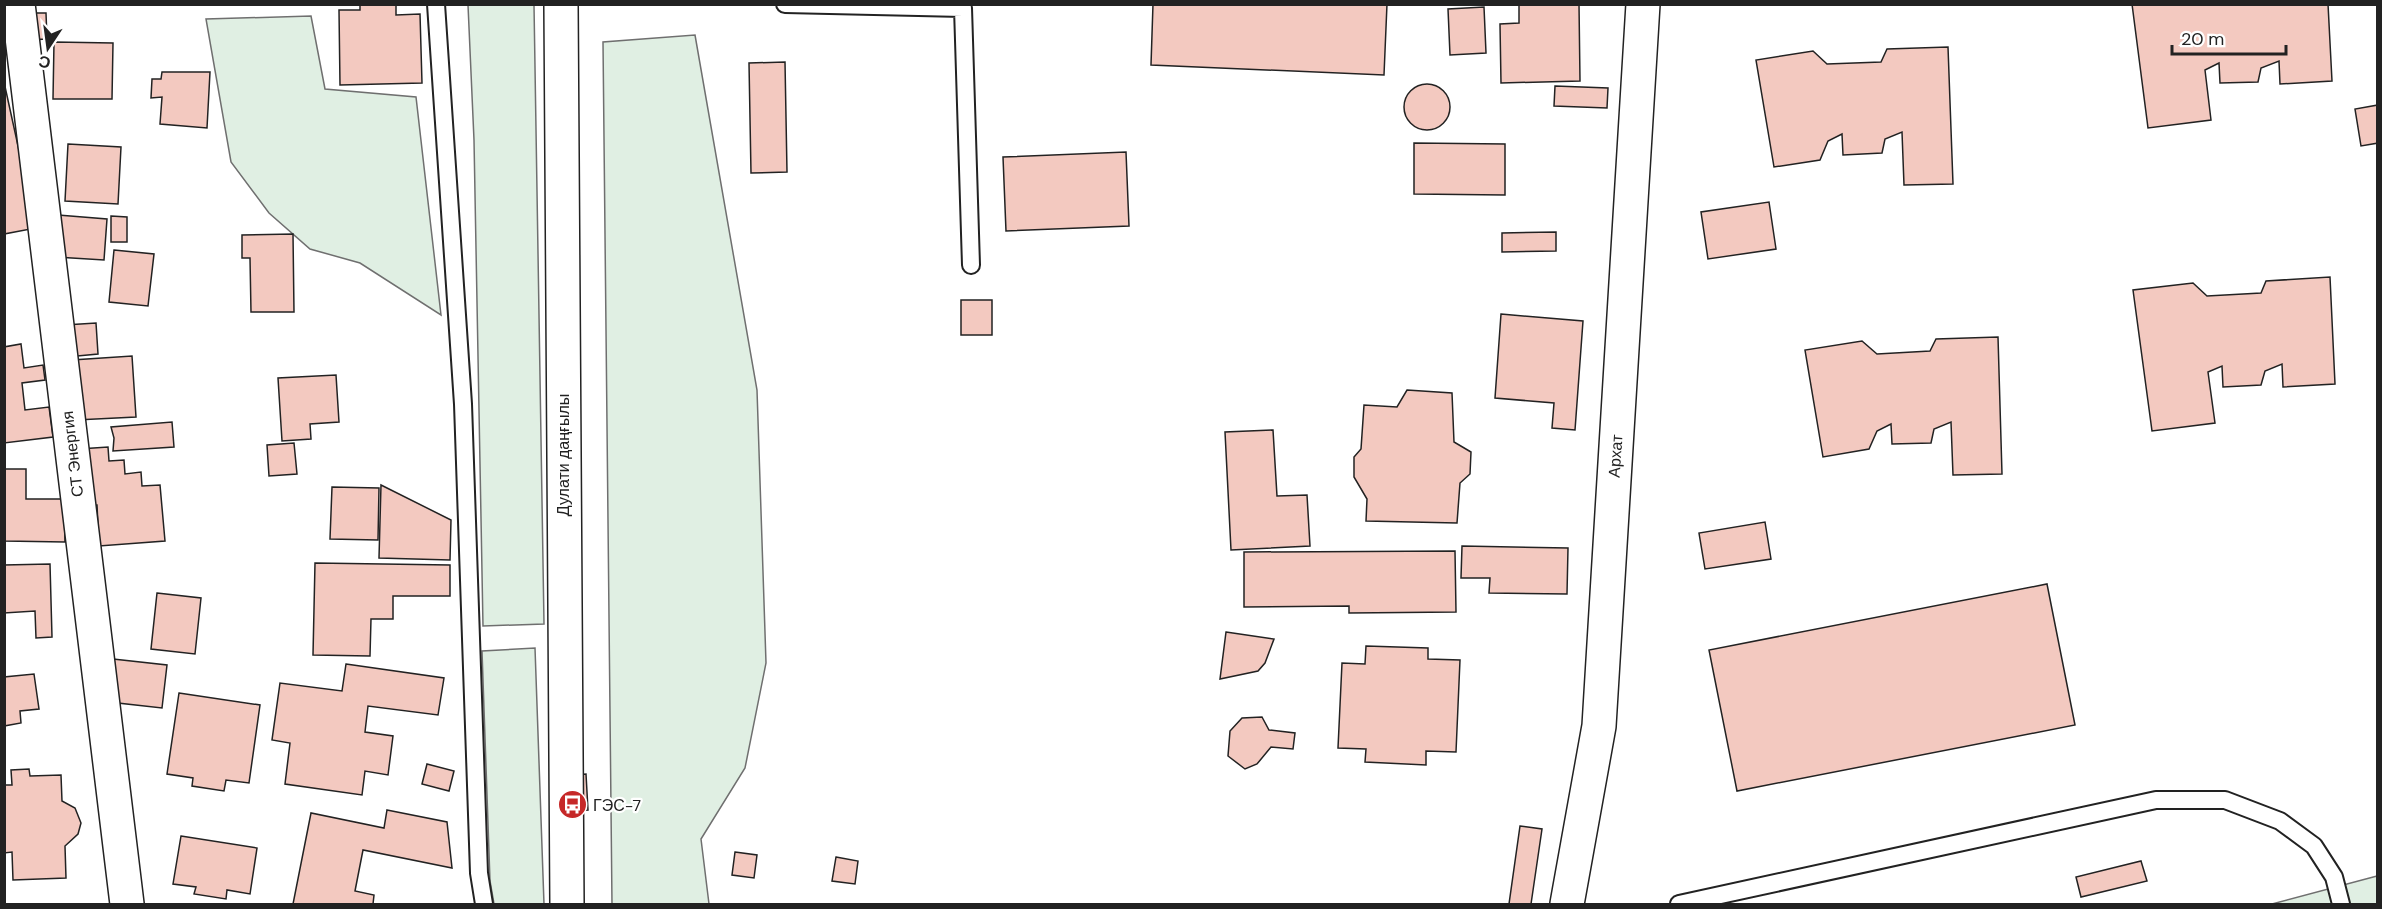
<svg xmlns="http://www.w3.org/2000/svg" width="2382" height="909" font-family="'DM Sans',sans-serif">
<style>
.green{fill:#e0efe3;stroke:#6f6f6f;stroke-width:1.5}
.building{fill:#f3c9c0;stroke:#222;stroke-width:1.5}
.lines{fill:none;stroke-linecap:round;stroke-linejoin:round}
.service-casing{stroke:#222;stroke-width:20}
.minor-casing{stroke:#222;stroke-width:36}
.secondary-casing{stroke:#222;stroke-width:36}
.service{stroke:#fff;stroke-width:16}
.minor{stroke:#fff;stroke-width:33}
.secondary{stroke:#fff;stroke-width:33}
.labels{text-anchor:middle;stroke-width:4.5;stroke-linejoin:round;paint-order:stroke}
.street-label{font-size:16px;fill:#222;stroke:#fff}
.poi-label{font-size:16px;fill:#222;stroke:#fff;text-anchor:start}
</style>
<rect width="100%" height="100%" fill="#fff"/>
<!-- green -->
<g class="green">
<path d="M468,5H534L544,624L483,626L474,140Z"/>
<path d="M311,16L325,89L416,97L441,315L360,263L310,249L269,213L231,162L206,19Z"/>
<path d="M695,35L757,390L766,663L745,768L701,839L709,904H612L603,42Z"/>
<path d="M535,648L544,904H494L490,881L482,651Z"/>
<path d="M2377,876V904H2272Z"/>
</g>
<!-- building -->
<g class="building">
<path d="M360,4H396V15L420,14L422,83L340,85L339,10H360Z"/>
<path d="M1153,4H1387L1384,75L1151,65Z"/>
<path d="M1519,4H1579L1580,81L1501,83L1500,24L1519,23Z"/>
<path d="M2132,4H2328L2332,81L2280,84L2279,61L2261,68L2258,82L2220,83L2219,63L2205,70L2211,120L2148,128Z"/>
<path d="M1484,7L1486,53L1450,55L1448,9Z"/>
<path d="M27,13H46L47,39L27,40Z"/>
<path d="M54,42L113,43L112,99H53Z"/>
<path d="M1948,47L1953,184L1904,185L1902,132L1885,139L1882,153L1843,155L1842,134L1828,141L1820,160L1774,167L1756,60L1813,51L1827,64L1881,62L1887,49Z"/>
<path d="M785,62L787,172L751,173L749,63Z"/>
<path d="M162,72H210L207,128L160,124L162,97L151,98L152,79H161Z"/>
<path d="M4,82L36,228L4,234Z"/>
<circle cx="1427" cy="107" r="23"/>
<path d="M1555,86L1608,88L1607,108L1554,106Z"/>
<path d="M2378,105V143L2361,146L2355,109Z"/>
<path d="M1414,143L1505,144V195L1414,194Z"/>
<path d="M68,144L121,147L118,204L65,201Z"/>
<path d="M1126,152L1129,226L1006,231L1003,157Z"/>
<path d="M1769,202L1776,249L1708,259L1701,212Z"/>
<path d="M58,215L107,219L104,260L56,257Z"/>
<path d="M111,216L127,217V242H111Z"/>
<path d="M1556,232V251L1502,252V233Z"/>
<path d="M293,234L294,312H251L250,258H242V235Z"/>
<path d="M114,250L154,254L148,306L109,302Z"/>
<path d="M2330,277L2335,384L2283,387L2282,364L2265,371L2261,385L2223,387L2222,366L2208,372L2215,423L2152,431L2133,290L2193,283L2207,296L2261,293L2266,281Z"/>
<rect x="961" y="300" width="31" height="35"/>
<path d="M1501,314L1583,321L1575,430L1552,428L1554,403L1495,398Z"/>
<path d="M96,323L98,354L67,357L65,325Z"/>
<path d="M1998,337L2002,474L1953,475L1951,422L1934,429L1931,443L1892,444L1891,424L1877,431L1869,449L1823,457L1805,350L1862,341L1877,354L1930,351L1936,339Z"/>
<path d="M21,344L24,368L43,365L45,380L22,383L25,410L49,407L53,437L4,443V347Z"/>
<path d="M132,356L136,417L76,420L72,360Z"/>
<path d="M336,375L339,422L310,424L311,439L282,441L278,378Z"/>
<path d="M1407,390L1452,393L1454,442L1471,452L1470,474L1460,483L1457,523L1366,521L1367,499L1354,477V457L1361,449L1364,405L1397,407Z"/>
<path d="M172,422L174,447L113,451L114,438L111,427Z"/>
<path d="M1273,430L1277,496L1307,495L1310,546L1231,550L1225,432Z"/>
<path d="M294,443L297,474L269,476L267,445Z"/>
<path d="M108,447L109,461L124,460L125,474L141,472L142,486L160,485L165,541L99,546L97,505L83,506L79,449Z"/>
<path d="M4,469H26V499H64L65,542L4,541Z"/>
<path d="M381,485L451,520L450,560L379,558Z"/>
<path d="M332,487L379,488L378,540L330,539Z"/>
<path d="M1765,522L1771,559L1705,569L1699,533Z"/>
<path d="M1462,546L1568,548L1567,594L1489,593L1490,578H1461Z"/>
<path d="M1455,551L1456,612L1349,613V606L1244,607V552Z"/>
<path d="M315,563L450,565V596H393V619H371L370,656L313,655Z"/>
<path d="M50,564L52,637L36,638L35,611L4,613V565Z"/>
<path d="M2047,584L2075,725L1737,791L1709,650Z"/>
<path d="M157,593L201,598L195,654L151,649Z"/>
<path d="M1226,632L1274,639L1265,663L1258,671L1220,679Z"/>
<path d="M1366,646L1428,648V659L1460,660L1456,752L1426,751V765L1365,762L1366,749L1338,748L1342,663L1365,664Z"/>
<path d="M113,659L167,665L162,708L109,702Z"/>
<path d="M346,664L444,678L438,715L368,706L365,732L393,736L388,775L365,771L362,795L285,784L290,743L272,740L280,683L342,691Z"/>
<path d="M34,674L39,709L20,711L21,723L4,726V677Z"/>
<path d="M179,693L260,705L249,783L226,780L224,791L192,786L193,778L167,774Z"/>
<path d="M1262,717L1269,730L1295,733L1293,749L1271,747L1257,764L1245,769L1228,756L1230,731L1242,718Z"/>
<path d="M427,764L454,771L449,791L422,784Z"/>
<path d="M29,769L30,776L61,775L62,801L75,808L81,823L78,834L65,846L66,878L13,880L12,852L4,853V785H12L11,770Z"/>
<path d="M586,774L588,810L576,811L574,775Z"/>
<path d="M387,810L447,822L452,868L363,850L355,891L374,895L373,904H293L311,813L384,828Z"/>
<path d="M1520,826L1542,829L1531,904H1509Z"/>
<path d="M181,836L257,848L250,894L227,890L226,899L194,894L196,887L173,884Z"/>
<path d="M735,852L757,855L754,878L732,875Z"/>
<path d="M836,857L858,861L855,884L832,881Z"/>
<path d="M2141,861L2147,881L2081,897L2076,877Z"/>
</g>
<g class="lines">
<defs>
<g id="service">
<path d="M436,4L463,404L479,873L484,904"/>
<path d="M785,4L963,8L971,265"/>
<path d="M1679,904L2156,800H2225L2280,821L2314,846L2334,877L2341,904"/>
</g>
<g id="minor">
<path d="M18,4L127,904"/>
<path d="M1567,904L1599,726L1643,4"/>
</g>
<path id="secondary" d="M561,4L567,904"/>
</defs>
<!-- service casing -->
<use href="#service" class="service-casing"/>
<!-- minor casing -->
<use href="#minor" class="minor-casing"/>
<!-- secondary casing -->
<use href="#secondary" class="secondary-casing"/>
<!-- service -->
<use href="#service" class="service"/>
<!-- minor -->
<use href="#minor" class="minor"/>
<!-- secondary -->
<use href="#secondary" class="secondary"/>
</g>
<!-- icons -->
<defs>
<symbol id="bus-disc" viewBox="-11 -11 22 22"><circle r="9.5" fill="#c62828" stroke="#fff"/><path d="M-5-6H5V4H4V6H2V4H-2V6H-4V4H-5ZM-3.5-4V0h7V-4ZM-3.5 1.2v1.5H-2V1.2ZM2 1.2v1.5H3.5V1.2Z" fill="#fff"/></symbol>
</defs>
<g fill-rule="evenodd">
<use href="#bus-disc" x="556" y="788" width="33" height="33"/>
</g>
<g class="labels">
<!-- street labels -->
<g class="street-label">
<text transform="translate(72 454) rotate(-97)" y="6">СТ Энергия</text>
<text transform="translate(563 455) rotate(-90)" y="6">Дулати даңғылы</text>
<text transform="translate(1615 456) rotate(-86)" y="6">Архат</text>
</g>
<!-- poi labels -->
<g class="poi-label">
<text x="593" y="811">ГЭС-7</text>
</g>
</g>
<!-- border -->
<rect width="2382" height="909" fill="none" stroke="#222222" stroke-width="12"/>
<!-- north arrow -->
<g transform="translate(48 48) rotate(193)" stroke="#ffffff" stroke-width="4.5" paint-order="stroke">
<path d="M0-4.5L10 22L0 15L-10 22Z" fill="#222222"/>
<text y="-9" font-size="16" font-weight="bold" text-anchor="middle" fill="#222222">С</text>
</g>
<!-- scale -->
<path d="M2172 45v9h114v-9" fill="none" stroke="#222222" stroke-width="3"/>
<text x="2181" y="45" font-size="18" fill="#222222" stroke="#ffffff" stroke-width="4.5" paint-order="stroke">20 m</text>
</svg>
